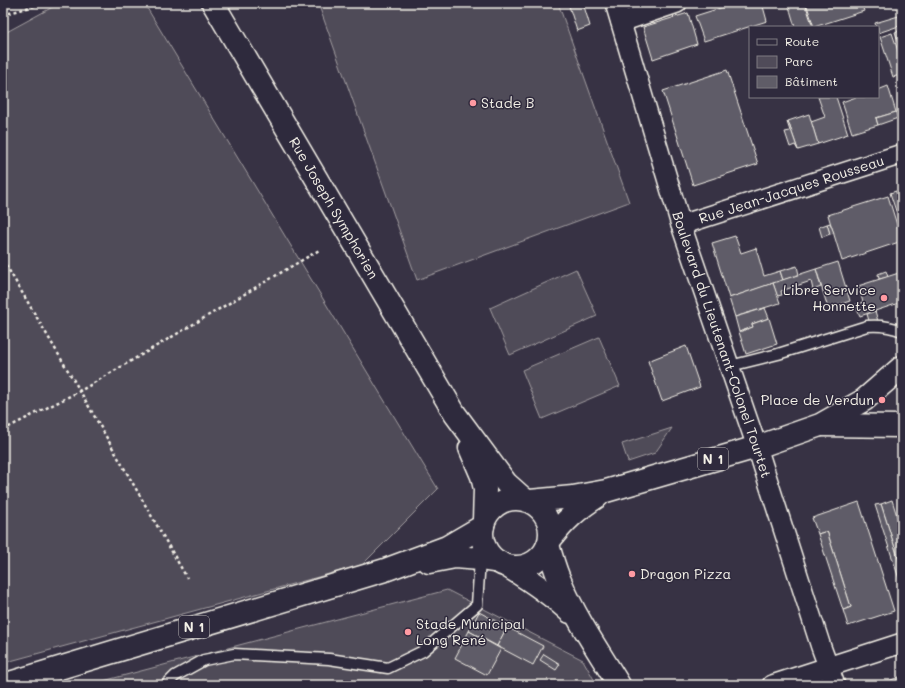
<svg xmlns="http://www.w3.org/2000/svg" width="905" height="688" font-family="Mali,sans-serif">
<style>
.green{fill:#504b59;stroke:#a29ea0}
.building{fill:#5f5c67;stroke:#f4f1e8}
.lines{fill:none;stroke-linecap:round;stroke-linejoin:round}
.service-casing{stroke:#f4f1e8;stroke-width:13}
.minor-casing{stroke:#f4f1e8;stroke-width:22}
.tertiary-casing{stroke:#f4f1e8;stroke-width:25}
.primary-casing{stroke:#f4f1e8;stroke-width:25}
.path{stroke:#f4f1e8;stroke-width:2.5;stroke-dasharray:3 3;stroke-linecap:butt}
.service{stroke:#2f2a3d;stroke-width:10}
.minor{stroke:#2f2a3d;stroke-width:19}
.tertiary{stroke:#2f2a3d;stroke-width:22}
.primary{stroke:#2f2a3d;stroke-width:22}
.poi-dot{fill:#ff9aa2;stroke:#2f2a3d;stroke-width:1.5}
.labels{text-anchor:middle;stroke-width:3;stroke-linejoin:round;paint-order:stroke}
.shield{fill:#2f2a3d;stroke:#b9b5b5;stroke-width:1}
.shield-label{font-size:13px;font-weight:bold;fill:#f4f1e8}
.poi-label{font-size:14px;fill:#f4f1e8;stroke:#2f2a3d;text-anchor:start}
.street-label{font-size:14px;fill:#f4f1e8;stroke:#2f2a3d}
</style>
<rect width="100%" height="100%" fill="#373244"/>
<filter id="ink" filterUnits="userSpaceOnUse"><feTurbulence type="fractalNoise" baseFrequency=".025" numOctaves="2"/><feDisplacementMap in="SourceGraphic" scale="8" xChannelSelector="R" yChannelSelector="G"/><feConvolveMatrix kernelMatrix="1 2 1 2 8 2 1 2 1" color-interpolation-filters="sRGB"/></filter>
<g filter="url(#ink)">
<!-- green -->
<g class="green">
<path d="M60,3H144L438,489L362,565L3,663V34Z"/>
<path d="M318,3H558L629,202L417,280Z"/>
<path d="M576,269L597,316L510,355L490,308Z"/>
<path d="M599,337L620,386L542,419L522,370Z"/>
<path d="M672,428L655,453L628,462L622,444Z"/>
<path d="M447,590L583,660L597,685H88Z"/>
</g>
<!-- building -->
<g class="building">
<path d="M568,3H583L590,26L577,31Z"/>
<path d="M736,3H762L767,21L704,41L695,16Z"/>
<path d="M788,3H805L813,27H795Z"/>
<path d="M806,3H861L864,11L814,27Z"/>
<path d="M688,13L697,44L653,59L643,27Z"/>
<path d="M902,15V25L878,33V27H876L875,23Z"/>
<path d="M902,30V44H899L895,32Z"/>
<path d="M892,33L902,63V69L899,71L900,75L893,77L880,37Z"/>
<path d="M727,70L758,164L693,185L663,91Z"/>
<path d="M888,86L896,112L876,118L878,125L852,133L842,102L856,97H878V90Z"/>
<path d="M818,97H836L848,134L818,144L811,122L825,117Z"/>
<path d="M896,112L898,118L878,125L876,118Z"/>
<path d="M809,114L818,144L798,150L788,121Z"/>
<path d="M788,121L798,150L795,145L790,147L785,132L790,131L787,122Z"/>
<path d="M896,191L902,208V215L898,217L890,193Z"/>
<path d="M888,196L902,241L842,261L828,215Z"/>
<path d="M830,223L834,233L830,234L827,224Z"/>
<path d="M827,224L830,234L822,237L819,227Z"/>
<path d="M735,236L741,253L756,248L764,276L780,271L783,280L729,298L712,243Z"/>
<path d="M838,262L850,301L828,308L816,269Z"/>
<path d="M797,266L799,275L783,280L780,271Z"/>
<path d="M816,269L821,287L813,290L811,281L781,291L782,295L777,296L773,283Z"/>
<path d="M886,271L888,277L879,279L878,274Z"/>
<path d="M902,272V302L860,316L855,305L863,302L858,286Z"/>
<path d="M773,283L780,303L735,317L729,298Z"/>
<path d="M765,308L769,318L752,324L753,327L739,332L735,317Z"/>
<path d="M875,311L878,321L870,324L867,314Z"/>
<path d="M769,318L777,344L746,354L739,332L753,327L752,324Z"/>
<path d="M686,346L700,387L662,401L648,361Z"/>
<path d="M892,500L902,532V570L881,504Z"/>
<path d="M859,502L894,611L848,626L843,610L851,607L827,531L818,534L812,518Z"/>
<path d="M881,504L902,570V588L875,505Z"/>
<path d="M827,531L851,607L843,610L818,534Z"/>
<path d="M479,612L507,627L497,646L469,631Z"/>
<path d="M507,627L543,646L533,665L497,646Z"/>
<path d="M469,631L501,649L487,675L455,658Z"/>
<path d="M544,654L560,664L556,670L540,660Z"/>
<path d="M902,676V685H877Z"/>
<path d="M575,680L578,685H567Z"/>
</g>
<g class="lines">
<defs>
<g id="service">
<path d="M730,366L778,354L867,326C880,325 890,326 902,331"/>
<path d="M166,685L175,676L204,660L234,654L329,659L388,668L423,651L477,605L480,559"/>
</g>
<g id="minor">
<path id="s1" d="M615,3L681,225L757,447L821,647L835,685"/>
<path d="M621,22L677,3"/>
<path id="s2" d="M681,225L902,154"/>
<path d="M772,685L902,643"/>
</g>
<g id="tertiary">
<path id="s3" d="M213,3L455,414L506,483L524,499"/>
<path d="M470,448L482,476L485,489L484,521"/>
<path d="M548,545C552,558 555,571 561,583C576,619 599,652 619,685"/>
<path d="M507,566C530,580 551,594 570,612"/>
</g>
<g id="primary">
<path d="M821,425L902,426"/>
<circle cx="516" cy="533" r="34"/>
<path d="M530,501L573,497L606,491L757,447L820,425L864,400L902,367"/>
<path d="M550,540C565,520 578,509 598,496"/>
<path d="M429,562L455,557L480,559L499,562"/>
<path d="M3,685L385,570L447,547L483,526"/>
</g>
</defs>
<!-- service casing -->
<use href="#service" class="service-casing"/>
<!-- minor casing -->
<use href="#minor" class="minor-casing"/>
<!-- tertiary casing -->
<use href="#tertiary" class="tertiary-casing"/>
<!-- primary casing -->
<use href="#primary" class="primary-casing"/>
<!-- path -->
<g class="path">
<path d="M3,15L44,3"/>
<path d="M3,260L80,391L187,578"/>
<path d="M3,430L80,391L321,249"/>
</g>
<!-- service -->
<use href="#service" class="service"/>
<!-- minor -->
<use href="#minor" class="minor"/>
<!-- tertiary -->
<use href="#tertiary" class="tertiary"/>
<!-- primary -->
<use href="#primary" class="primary"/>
</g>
</g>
<!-- markers -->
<g class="poi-dot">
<circle cx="473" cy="103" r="4"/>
<circle cx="884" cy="298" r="4"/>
<circle cx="882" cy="400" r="4"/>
<circle cx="632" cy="574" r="4"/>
<circle cx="408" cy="632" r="4"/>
</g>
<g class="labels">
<!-- shield labels -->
<g class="shield">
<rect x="698" y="448" width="30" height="22" rx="3"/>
<rect x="179" y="616" width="30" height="22" rx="3"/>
</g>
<g class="shield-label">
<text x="713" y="464">N 1</text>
<text x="194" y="632">N 1</text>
</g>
<!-- poi labels -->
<g class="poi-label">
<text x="481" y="108">Stade B</text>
<text x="876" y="295" text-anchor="end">Libre Service<tspan x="876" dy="16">Honnette</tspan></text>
<text x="874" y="405" text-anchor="end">Place de Verdun</text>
<text x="640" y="579">Dragon Pizza</text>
<text x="416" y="629">Stade Municipal<tspan x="416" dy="16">Long René</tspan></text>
</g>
<!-- street labels -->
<g class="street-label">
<text dy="5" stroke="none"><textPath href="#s2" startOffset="116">Rue Jean-Jacques Rousseau</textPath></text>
<text dy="5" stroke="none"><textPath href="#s3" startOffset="238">Rue Joseph Symphorien</textPath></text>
<text dy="5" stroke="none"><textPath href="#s1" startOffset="358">Boulevard du Lieutenant-Colonel Tourtet</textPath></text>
</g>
</g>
<!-- margin -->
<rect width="905" height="688" fill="none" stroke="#2f2a3d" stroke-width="16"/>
<rect x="8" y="8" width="889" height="672" fill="none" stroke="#f4f1e8" stroke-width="1.5" filter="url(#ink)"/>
<!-- legend -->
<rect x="749" y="26" width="130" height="72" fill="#2f2a3d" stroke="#7e7a81"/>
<rect x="757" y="39" width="20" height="6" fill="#2f2a3d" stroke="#7e7a81"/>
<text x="785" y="46" font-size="12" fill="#f4f1e8">Route</text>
<rect x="757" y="56" width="20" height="12" fill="#504b59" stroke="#7e7a81"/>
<text x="785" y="66" font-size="12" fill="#f4f1e8">Parc</text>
<rect x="757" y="76" width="20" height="12" fill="#5f5c67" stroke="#7e7a81"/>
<text x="785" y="86" font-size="12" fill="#f4f1e8">Bâtiment</text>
</svg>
